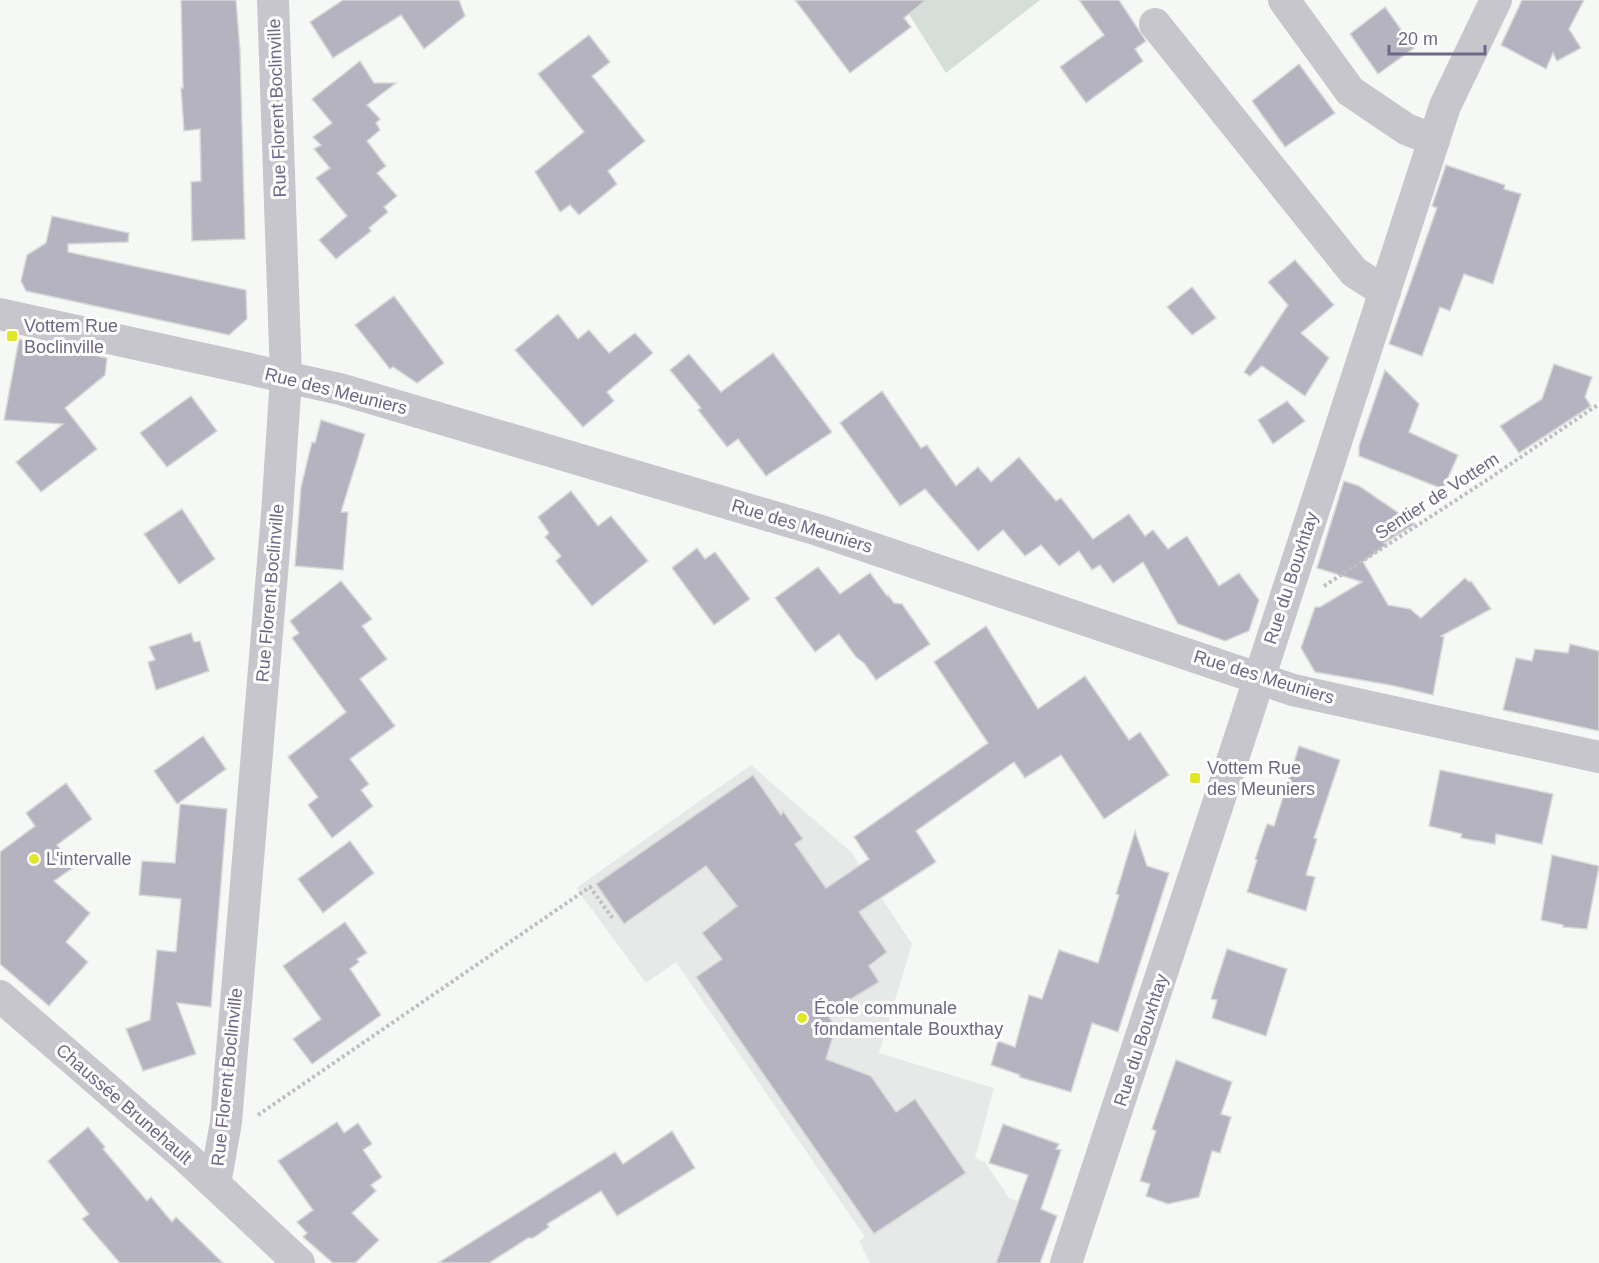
<svg xmlns="http://www.w3.org/2000/svg" width="1599" height="1263" font-family="Helvetica,sans-serif">
<style>
.built{fill:#e7e9e9}
.green{fill:#d5ded9}
.building{fill:#b5b3c0;stroke:#d8dad8;stroke-width:1.5}
.lines{fill:none;stroke-linecap:round;stroke-linejoin:round}
.path{stroke:#bfbec3;stroke-width:4;stroke-dasharray:3 3;stroke-linecap:butt}
.minor{stroke:#c8c6cd;stroke-width:32}
.poi-dot{fill:#e0e826;stroke:#fff;stroke-width:2}
.labels{text-anchor:middle;stroke-width:6;stroke-linejoin:round;paint-order:stroke}
.street-label{font-size:18px;fill:#6f6788;stroke:#fff}
.poi-label{font-size:18px;fill:#6f6788;stroke:#fff;text-anchor:start}
</style>
<rect width="100%" height="100%" fill="#f6f8f6"/>
<!-- built -->
<path class="built" d="M751,765L851,852L912,944L879,1053L994,1088L975,1158L985,1162L1009,1198L1058,1215L1041,1263H870L859,1241L865,1237L676,962L646,983L576,888Z"/>
<!-- green -->
<path class="green" d="M900,0H1040L946,73Z"/>
<!-- building -->
<g class="building">
<path d="M181,0H236L240,50L245,239L192,241L191,182L201,181L200,129L184,131L181,88H183Z"/>
<path d="M343,0H459L465,16L424,49L401,15L333,58L310,22Z"/>
<path d="M795,0H926L904,18L911,27L850,73Z"/>
<path d="M1079,0H1119L1146,41L1135,49L1143,61L1086,103L1060,67L1104,35Z"/>
<path d="M1522,0H1584L1569,29L1581,48L1557,61L1553,53L1546,69L1501,45Z"/>
<path d="M1385,7L1414,48L1378,74L1350,34Z"/>
<path d="M589,35L610,62L592,76L645,141L608,171L617,184L579,215L570,205L560,212L535,172L584,132L538,74Z"/>
<path d="M360,61L374,83H396L367,105L380,119L376,123L380,130L367,141L386,166L377,173L397,196L384,207L388,212L369,228L371,231L336,259L319,240L347,216L316,178L330,168L314,149L321,145L313,137L332,123L312,99Z"/>
<path d="M1299,64L1335,113L1285,147L1252,101Z"/>
<path d="M1446,165L1505,185L1504,189L1521,194L1493,284L1464,274L1450,311L1440,307L1422,356L1389,344L1437,208L1432,206Z"/>
<path d="M52,216L129,233L128,242L68,244V252L246,290L247,319L229,335L26,291L21,281L27,255L46,243Z"/>
<path d="M1295,260L1334,305L1301,333L1329,358L1305,396L1262,366L1250,376L1244,372L1288,305L1268,282Z"/>
<path d="M1192,287L1216,318L1192,335L1167,307Z"/>
<path d="M394,296L444,363L417,383L393,367L390,369L355,325Z"/>
<path d="M558,314L578,339L589,330L609,353L635,333L653,353L607,392L614,401L583,427L515,350Z"/>
<path d="M19,339L107,358L105,375L65,408L97,449L41,492L16,462L63,424L4,420Z"/>
<path d="M773,353L832,432L766,476L738,439L727,447L698,410L701,408L670,370L689,354L721,392Z"/>
<path d="M1554,364L1592,377L1585,397L1591,406L1519,453L1500,426L1542,399Z"/>
<path d="M1385,370L1419,404L1409,432L1458,455L1443,489L1359,456V446Z"/>
<path d="M882,391L921,448L927,445L956,486L978,467L991,482L1019,457L1056,501L1061,498L1093,539L1129,514L1145,536L1153,530L1168,549L1187,536L1219,586L1239,573L1259,600L1249,631L1225,641L1178,624L1143,562L1113,583L1100,565L1092,570L1079,551L1059,566L1041,545L1025,556L1003,530L978,551L925,489L900,506L840,423Z"/>
<path d="M191,396L217,431L167,467L140,433Z"/>
<path d="M1287,401L1305,421L1273,444L1258,420Z"/>
<path d="M321,420L365,434L341,512H348L343,570L295,566L301,487L312,442L315,443Z"/>
<path d="M1344,481L1359,486L1415,524L1384,543L1387,544L1363,562L1388,605L1410,609L1421,618L1465,578L1469,582L1471,581L1491,609L1441,636L1444,637L1433,695L1390,685L1315,672L1301,648L1315,607H1320L1362,582L1317,568Z"/>
<path d="M571,491L598,526L611,516L648,561L592,606L556,561L561,556L545,537L549,533L538,517Z"/>
<path d="M182,509L215,559L179,584L144,534Z"/>
<path d="M697,548L705,559L715,552L750,599L714,625L672,568Z"/>
<path d="M818,567L840,594L870,573L887,596L888,595L894,603L902,604L930,644L876,680L864,663L856,657L839,634L815,652L775,598Z"/>
<path d="M341,581L372,619L362,626L387,659L360,679L395,726L350,759L369,784L361,790L373,806L332,838L308,805L318,797L288,757L346,712L292,638L299,633L290,621Z"/>
<path d="M986,626L1038,709L1085,676L1129,740L1140,732L1169,775L1104,819L1061,755L1025,778L1014,762L916,831L936,862L859,912L887,952L869,966L879,982L827,1014L836,1027L826,1059L871,1076L896,1112L915,1099L966,1173L874,1234L696,977L722,959L702,933L737,906L706,866L624,924L596,884L753,775L781,815L783,811L803,839L795,844L826,888L869,859L854,837L988,743L934,662Z"/>
<path d="M191,633L194,642L200,641L209,671L156,690L148,662L155,660L149,647Z"/>
<path d="M1570,644L1599,651V731L1503,710L1516,658L1532,661L1535,649L1568,653Z"/>
<path d="M203,736L226,769L177,804L154,771Z"/>
<path d="M1299,746L1340,760L1314,838L1317,839L1306,875L1315,877L1306,911L1247,892L1257,860L1255,859L1267,824L1274,826Z"/>
<path d="M1440,770L1553,794L1542,844L1496,834L1495,844L1461,838L1462,834L1429,826Z"/>
<path d="M66,783L92,819L57,845L74,867L54,881L90,913L66,942L88,962L49,1006L0,964V852L35,826L26,813Z"/>
<path d="M180,804L227,809L211,1007L177,1003L196,1054L143,1071L126,1029L150,1020L157,950L176,952L181,899L139,895L142,861L175,863Z"/>
<path d="M1135,831L1147,866L1169,873L1118,1032L1092,1023L1071,1092L1019,1077L1020,1075L991,1065L998,1041L1015,1047L1029,995L1042,999L1059,950L1098,963L1119,895L1116,894Z"/>
<path d="M350,841L374,873L323,913L298,879Z"/>
<path d="M1552,855L1599,866L1587,929L1563,927V925L1541,920Z"/>
<path d="M345,922L367,953L357,959L359,962L350,969L381,1015L312,1064L293,1039L321,1019L283,966Z"/>
<path d="M1227,949L1287,969L1266,1036L1212,1018L1217,1000L1211,999Z"/>
<path d="M1176,1060L1232,1082L1221,1114L1231,1117L1220,1153L1212,1151L1199,1197L1168,1204L1146,1196L1150,1184L1140,1181L1156,1131L1152,1129Z"/>
<path d="M337,1122L344,1133L358,1123L372,1144L363,1150L382,1177L371,1185L376,1191L352,1213L379,1240L355,1263H333L303,1237L307,1233L297,1222L313,1210L278,1161Z"/>
<path d="M1003,1124L1059,1144L1056,1149L1061,1150L1041,1209L1057,1216L1040,1263H996L1028,1175L989,1163Z"/>
<path d="M88,1127L105,1147L103,1149L147,1201L151,1197L172,1222L176,1217L223,1263H120L82,1219L89,1214L48,1161Z"/>
<path d="M672,1131L695,1168L617,1216L601,1191L547,1224L549,1227L533,1238H528L489,1263H438L615,1152L623,1164Z"/>
</g>
<g class="lines">
<!-- path -->
<g class="path">
<path d="M1324,586L1487,480L1599,404"/>
<path d="M258,1115L590,887L614,920"/>
</g>
<!-- minor -->
<g class="minor">
<path d="M1284,0L1350,91L1406,129L1434,140"/>
<path d="M1155,24L1354,272L1385,292"/>
<path d="M0,314L340,389L818,530L1293,690L1599,757"/>
<path d="M0,996L187,1158L299,1263"/>
<path d="M215,1184L226,1122L277,514L286,377L273,0"/>
<path d="M1066,1263L1247,716L1445,106L1496,0"/>
</g>
</g>
<!-- markers -->
<g class="poi-dot">
<rect x="6" y="330" width="12" height="12" rx="3"/>
<rect x="1189" y="772" width="12" height="12" rx="3"/>
<circle cx="34" cy="859" r="6"/>
<circle cx="802" cy="1018" r="6"/>
</g>
<g class="labels">
<!-- street labels -->
<g class="street-label">
<text transform="translate(277 108) rotate(-92)" y="6">Rue Florent Boclinville</text>
<text transform="translate(336 391) rotate(14)" y="6">Rue des Meuniers</text>
<text transform="translate(1437 496) rotate(-33)" y="6">Sentier de Vottem</text>
<text transform="translate(802 526) rotate(17)" y="6">Rue des Meuniers</text>
<text transform="translate(1291 578) rotate(-72)" y="6">Rue du Bouxhtay</text>
<text transform="translate(270 593) rotate(-85)" y="6">Rue Florent Boclinville</text>
<text transform="translate(1264 677) rotate(17)" y="6">Rue des Meuniers</text>
<text transform="translate(1141 1040) rotate(-72)" y="6">Rue du Bouxhtay</text>
<text transform="translate(227 1077) rotate(-84)" y="6">Rue Florent Boclinville</text>
<text transform="translate(124 1104) rotate(41)" y="6">Chaussée Brunehault</text>
</g>
<!-- poi labels -->
<g class="poi-label">
<text x="24" y="332">Vottem Rue<tspan x="24" dy="21">Boclinville</tspan></text>
<text x="1207" y="774">Vottem Rue<tspan x="1207" dy="21">des Meuniers</tspan></text>
<text x="46" y="865">L'intervalle</text>
<text x="814" y="1014">École communale<tspan x="814" dy="21">fondamentale Bouxthay</tspan></text>
</g>
</g>
<!-- scale -->
<path d="M1389 45v9h96v-9" fill="none" stroke="#6f6788" stroke-width="3"/>
<text x="1398" y="45" font-size="18" fill="#6f6788" stroke="#ffffff" stroke-width="4.5" paint-order="stroke">20 m</text>
</svg>
